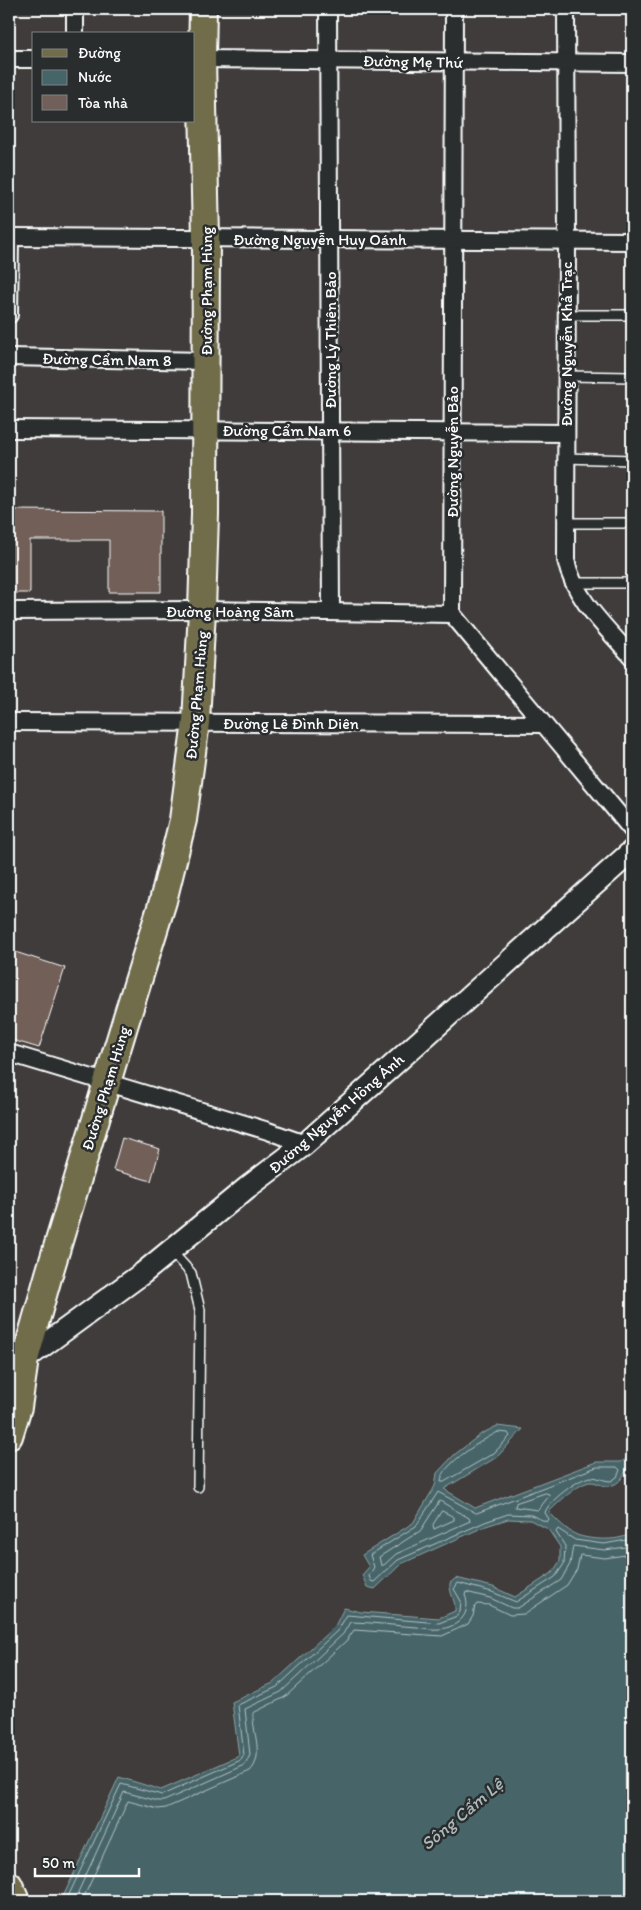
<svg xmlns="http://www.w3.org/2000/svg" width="641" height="1910" font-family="Itim,sans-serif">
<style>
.water{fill:#466569;stroke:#90a3a5}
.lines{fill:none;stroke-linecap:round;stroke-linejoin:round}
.shore{stroke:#b5c1c3;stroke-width:1}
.building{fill:#715f59;stroke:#fff}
.service-casing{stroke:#fff;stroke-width:12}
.minor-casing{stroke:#fff;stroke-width:20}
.tertiary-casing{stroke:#fff;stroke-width:25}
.primary-casing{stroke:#fff;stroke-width:30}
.service{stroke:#2a2d2e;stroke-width:9}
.minor{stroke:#2a2d2e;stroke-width:16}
.tertiary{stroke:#2a2d2e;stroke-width:21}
.primary{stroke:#716d4b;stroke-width:26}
.labels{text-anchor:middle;stroke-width:5;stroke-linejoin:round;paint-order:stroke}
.street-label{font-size:16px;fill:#fff;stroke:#2a2d2e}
.water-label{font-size:18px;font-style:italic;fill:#acbabc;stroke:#2a2d2e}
</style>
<rect width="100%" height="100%" fill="#3f3c3b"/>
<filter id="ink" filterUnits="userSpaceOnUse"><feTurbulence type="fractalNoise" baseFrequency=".02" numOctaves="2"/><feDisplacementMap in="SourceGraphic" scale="10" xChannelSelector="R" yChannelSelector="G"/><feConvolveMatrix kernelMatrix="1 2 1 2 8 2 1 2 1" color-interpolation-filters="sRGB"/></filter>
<g filter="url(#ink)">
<!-- water -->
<path class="water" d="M497,1426L523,1429L497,1457L444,1489L475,1508L596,1462H621L626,1459L629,1455V1443L632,1442V1461C625,1469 624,1481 613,1485C605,1489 598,1482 591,1482C579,1482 557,1504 549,1512C557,1520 567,1531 577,1535C590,1540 622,1542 632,1532V1901H61L119,1777L161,1790L239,1756L232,1702L273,1683L335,1626L344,1608L361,1612L439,1618L455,1611C456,1600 449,1594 450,1583L456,1578L493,1587L515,1597L552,1573L560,1561V1547L548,1529L530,1520L508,1519L486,1526L401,1564L375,1589L367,1587L362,1575L369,1567L362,1555L413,1523L435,1486L437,1473L454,1455L481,1434Z"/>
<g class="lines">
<!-- shore -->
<g class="shore">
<path d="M498,1432L508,1433L510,1436L494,1453L444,1482H441C440,1465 484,1439 498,1432Z"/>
<path d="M597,1467H617L620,1470L617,1477L611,1481C604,1481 598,1477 591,1477C580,1477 546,1503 545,1513L549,1519L547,1522L531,1515L508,1514L485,1522L398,1560L374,1582L371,1581L369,1576L374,1567L370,1555L416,1526L438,1492L476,1513Z"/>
<path d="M546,1493L549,1494V1496L538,1510L515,1507L516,1503Z"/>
<path d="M440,1501L469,1518L470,1521L396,1554L384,1565H381L379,1557L420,1531Z"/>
<path d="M442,1511L454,1517V1520L434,1529L433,1525Z"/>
<path d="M66,1901L121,1784L162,1795L241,1760L244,1755L238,1705L277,1687L338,1630L347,1615L439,1623L457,1616L460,1612L461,1601L454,1589L458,1583L492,1592L516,1602L555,1577L564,1564L565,1546L556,1532L558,1529L575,1540L604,1544L632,1539"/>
<path d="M74,1901L124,1792L158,1801H164L245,1765L250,1755L245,1709L281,1692L343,1634L350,1622C372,1622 395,1626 417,1627C424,1628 432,1630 440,1629C459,1627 472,1613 465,1595L466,1592L490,1598L512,1608H518L561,1580L570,1564L573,1546L605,1550L632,1546"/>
<path d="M82,1901L128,1801L158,1809L166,1808L250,1771C265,1756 252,1732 253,1713L285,1697L347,1640L354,1630L442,1636L468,1624L473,1616L475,1606L477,1604L489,1605L510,1615L524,1614L567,1585L577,1569L580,1555L605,1558L632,1554"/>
</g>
</g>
<!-- building -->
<g class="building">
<path d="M10,510L161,511V592H109V540H30V593H10Z"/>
<path d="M9,950L65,968L39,1048L9,1039Z"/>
<path d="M122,1138L160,1149L151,1181L113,1170Z"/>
</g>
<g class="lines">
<defs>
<g id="service">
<path d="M567,315H632"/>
<path d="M566,376L632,377"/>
<path d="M565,458L632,460"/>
<path d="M565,523H632"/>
<path d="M573,583H632"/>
<path d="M171,1251L191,1273L200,1310L198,1487"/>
</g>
<g id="minor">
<path d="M328,9L331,611"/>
<path d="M454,9L452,614L632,830"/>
<path d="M566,9L567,241L566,560C574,599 607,628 632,657"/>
<path d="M75,34V9"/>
<path d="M9,59H34"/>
<path d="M195,59L632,63"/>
<path d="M9,237L632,241"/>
<path d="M9,315L10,237"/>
<path d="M9,357L206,361"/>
<path d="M9,429L566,433"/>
<path d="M9,611L202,610L452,614"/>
<path d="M9,722L543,724"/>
<path d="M9,1053L268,1131L305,1144"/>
</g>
<path id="tertiary" d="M9,1368L25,1359L143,1273L248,1187L305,1144L632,851"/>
<g id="primary">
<path d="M9,1436L18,1407L25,1359L49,1274L125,1023L163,901L183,820L196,722L202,610L205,514L206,238L202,59L203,9"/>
<path d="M9,1885L16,1901"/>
</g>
</defs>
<!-- service casing -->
<use href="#service" class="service-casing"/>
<!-- minor casing -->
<use href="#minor" class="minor-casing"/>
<!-- tertiary casing -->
<use href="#tertiary" class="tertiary-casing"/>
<!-- primary casing -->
<use href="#primary" class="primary-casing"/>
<!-- service -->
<use href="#service" class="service"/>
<!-- minor -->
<use href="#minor" class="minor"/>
<!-- tertiary -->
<use href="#tertiary" class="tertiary"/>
<!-- primary -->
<use href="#primary" class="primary"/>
</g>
</g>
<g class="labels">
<!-- street labels -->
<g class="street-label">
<text transform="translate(413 61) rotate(1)" y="6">Đường Mẹ Thứ</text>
<text x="320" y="245">Đường Nguyễn Huy Oánh</text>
<text transform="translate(206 291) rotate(-90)" y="6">Đường Phạm Hùng</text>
<text transform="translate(330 340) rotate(-90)" y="6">Đường Lý Thiên Bảo</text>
<text transform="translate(566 344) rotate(-90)" y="6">Đường Nguyễn Khả Trạc</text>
<text transform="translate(107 359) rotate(1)" y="6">Đường Cẩm Nam 8</text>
<text x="287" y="436">Đường Cẩm Nam 6</text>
<text transform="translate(452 452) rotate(-90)" y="6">Đường Nguyễn Bảo</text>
<text x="230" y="617">Đường Hoàng Sâm</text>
<text transform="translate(196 695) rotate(-85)" y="6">Đường Phạm Hùng</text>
<text x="291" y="729">Đường Lê Đình Diên</text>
<text transform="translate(105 1088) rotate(-73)" y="6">Đường Phạm Hùng</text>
<text transform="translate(336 1113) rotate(-41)" y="6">Đường Nguyễn Hồng Ánh</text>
</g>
<!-- water labels -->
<g class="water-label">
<text transform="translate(462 1814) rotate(-40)" y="6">Sông Cẩm Lệ</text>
</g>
</g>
<!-- margin -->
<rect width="641" height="1910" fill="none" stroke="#2a2d2e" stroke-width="30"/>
<rect x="15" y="15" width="611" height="1880" fill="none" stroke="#fff" stroke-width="2" filter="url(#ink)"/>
<!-- legend -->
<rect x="32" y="32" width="162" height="90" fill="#2a2d2e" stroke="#7f8182"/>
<rect x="42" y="49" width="25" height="8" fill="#716d4b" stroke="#7f8182"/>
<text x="78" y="58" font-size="15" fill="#ffffff">Đường</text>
<rect x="42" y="70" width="25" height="15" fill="#466569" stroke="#7f8182"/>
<text x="78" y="82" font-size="15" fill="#ffffff">Nước</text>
<rect x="42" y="95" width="25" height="15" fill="#715f59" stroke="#7f8182"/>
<text x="78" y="108" font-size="15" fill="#ffffff">Tòa nhà</text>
<!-- scale -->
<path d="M35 1868v8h104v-8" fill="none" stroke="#ffffff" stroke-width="2.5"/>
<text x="42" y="1868" font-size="15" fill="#ffffff" stroke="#2a2d2e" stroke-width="4" paint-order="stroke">50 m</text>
</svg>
